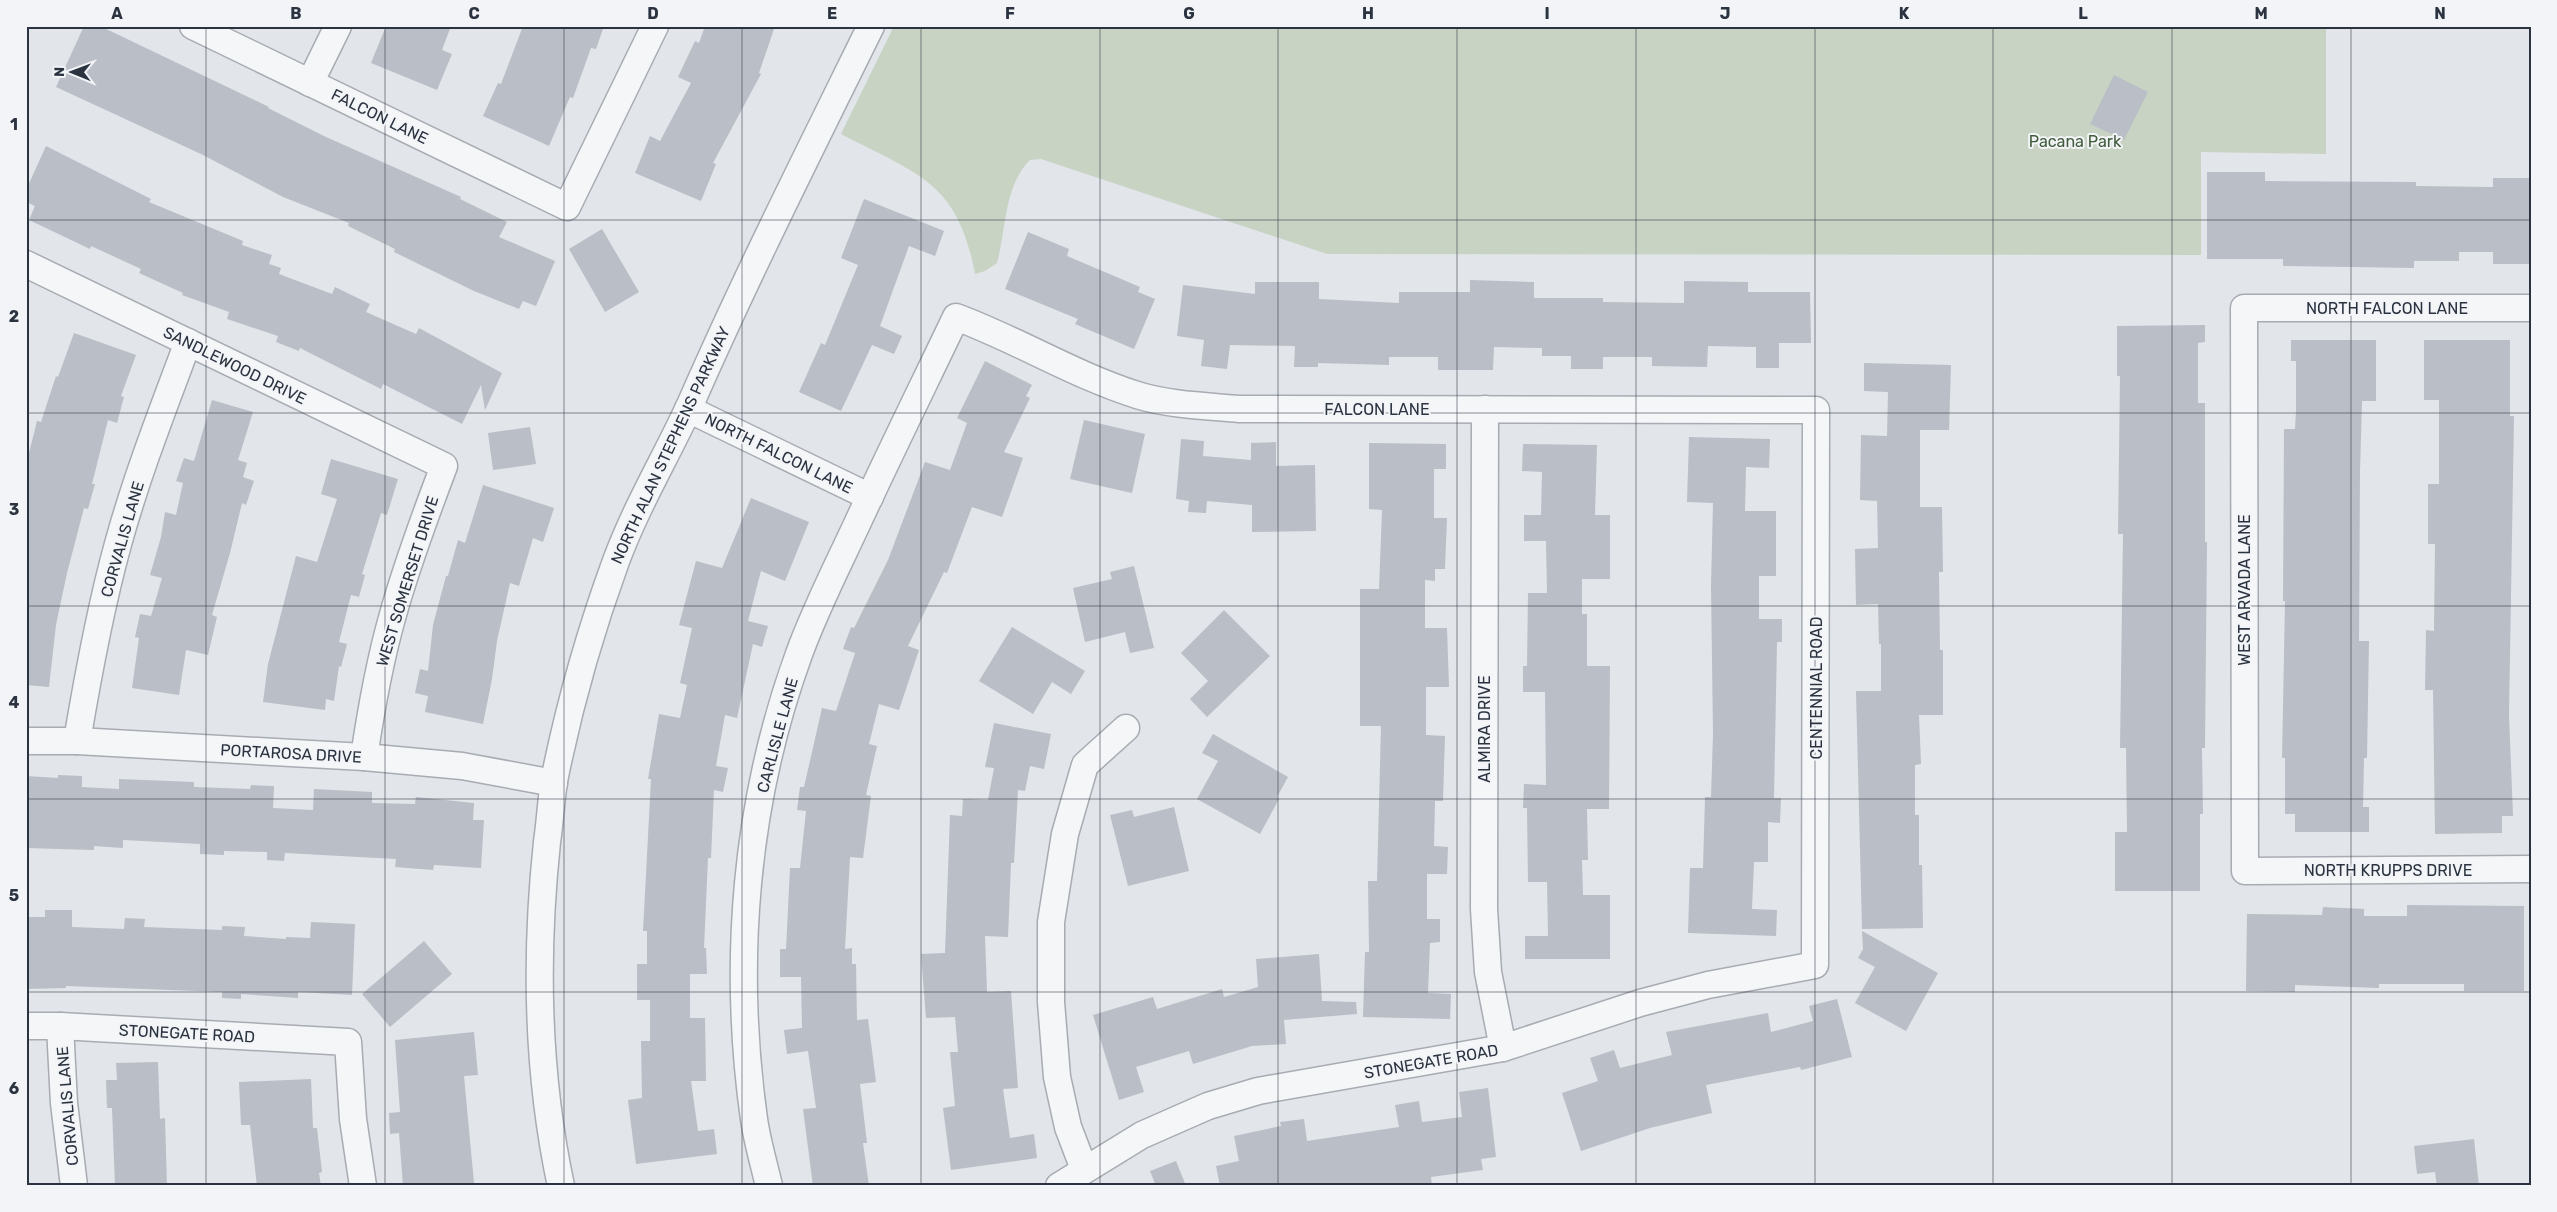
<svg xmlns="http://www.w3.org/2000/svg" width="2557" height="1212" font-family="Rubik,sans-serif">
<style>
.green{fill:#c8d3c4}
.building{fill:#babec6}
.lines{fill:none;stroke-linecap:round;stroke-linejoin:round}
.minor-casing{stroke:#a7acb3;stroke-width:29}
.minor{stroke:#f5f6f8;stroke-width:26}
.grid{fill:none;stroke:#2b3340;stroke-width:1;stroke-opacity:0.55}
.labels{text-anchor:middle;stroke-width:4;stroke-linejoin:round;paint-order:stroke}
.street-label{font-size:16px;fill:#2b3340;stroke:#f2f4f7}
.park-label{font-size:16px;fill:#405b3a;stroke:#f2f4f7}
.neatline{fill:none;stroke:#2b3340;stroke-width:2}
.grid-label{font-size:16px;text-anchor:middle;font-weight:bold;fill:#2b3340}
</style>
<rect width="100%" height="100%" fill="#e2e5e9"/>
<!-- green -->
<path class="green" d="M894,26H2326V154L2201,152V255L1327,254L1041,159L1030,160C1004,185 1006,231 997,263L985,271L975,274C958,181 917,174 841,134Z"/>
<!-- building -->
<g class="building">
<path d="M84,26H100L269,107L268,108L326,137L461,197L460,199L507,222L499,237L555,261L536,306L523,301L519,309L474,291L394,252L395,249L348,226L349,223L283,197L203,155L56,87Z"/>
<path d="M386,26H451L442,50L452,54L437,90L371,63Z"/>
<path d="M523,26H604L596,49L591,48L573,98L570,97L549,146L483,116L498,83L501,84Z"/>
<path d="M705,26H775L759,73L761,74L713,163L716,164L701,201L635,173L650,136L660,141L691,83L678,77L695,41L699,43Z"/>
<path d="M2114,75L2148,92L2124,140L2090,124Z"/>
<path d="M46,146L151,199L149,202L243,241L242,245L272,255L269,264L281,268L279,274L332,294L335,287L370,304L366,312L416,334L419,328L502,373L485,410L481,385L462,424L383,384L381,389L300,348L299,351L276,342L278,336L227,319L229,312L182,295L183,293L139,273L141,269L91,246L90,249L29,220L35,206L26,202V190Z"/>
<path d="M2207,172H2265V181L2416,182V186L2493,187V178H2531V264H2493V252H2459V261H2414V268L2283,266V259H2207Z"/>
<path d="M864,199L944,231L935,256L909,246L880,326L902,336L894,354L872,345L841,411L799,392L821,343L825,345L858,265L841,258Z"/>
<path d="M602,229L639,292L605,312L569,249Z"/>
<path d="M1028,232L1069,249L1067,256L1140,287L1138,292L1155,299L1134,349L1075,324L1078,319L1005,289Z"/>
<path d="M1470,280L1534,282V298H1603V302L1684,303V281L1748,282V292H1810L1811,343H1779V368H1756V347L1708,346L1707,367L1652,366V357H1603V369H1571V356H1542V348L1494,347L1493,370H1438V357H1389V365L1318,363V367H1294L1295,346L1230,345L1227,369L1201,366L1204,340L1177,336L1183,285L1255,294V282H1319V299L1399,303V292H1470Z"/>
<path d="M2205,325V342L2198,343V403H2205V542H2207L2205,748H2202L2203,814H2200V891H2115V832H2127L2126,748H2120L2123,534H2118L2120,376H2117V326Z"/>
<path d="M74,333L136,355L121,396L124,397L117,423L108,420L92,484H95L88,509L84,508L67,573L56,625L49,687L26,685V465L37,421L41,422L56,376L58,377Z"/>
<path d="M2291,340H2376V401H2362L2360,471L2359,641H2369L2367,758H2364L2363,807H2369V832H2295V814H2285V758H2282L2285,601H2283L2284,429H2295L2296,411V361H2291Z"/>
<path d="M2424,340H2510V416H2514L2509,715L2513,816H2502V833L2435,834L2433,690H2425L2426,630L2434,631L2435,544H2428V484H2439V400H2424Z"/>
<path d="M985,361L1032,385L1026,396L1030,398L1004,452L1023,458L1002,517L972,507L947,573L944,572L908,646L919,650L899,710L879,704L869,744L877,746L866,795L871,796L863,858L850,857L845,949L852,948V964H856L857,1020L868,1019L876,1082L860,1084L867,1143H863L869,1186H813L803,1109L816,1108L808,1051L787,1054L784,1030L802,1028L801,977H780V949H786L790,868H800L806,811L797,810L800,787H804L822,708L836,711L855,653L843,649L851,627L854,628L888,560L925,462L950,470L967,423L957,418Z"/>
<path d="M1864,363L1951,365L1949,430H1920V507H1942L1943,572H1939L1940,650H1943V715H1919L1921,764L1915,765V815H1919V865H1922L1923,928L1862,929L1856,691H1881V644H1879L1878,604L1856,605L1855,549L1878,548L1877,501L1860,500L1861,435L1887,436L1888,392L1864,391Z"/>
<path d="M212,400L253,412L238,460L247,463L243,477L254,481L246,505L242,503L230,553L212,615L217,617L208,655L186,650L179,695L132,688L139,638L135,637L140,614L151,616L162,578L150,575L161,537L165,512L176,515L183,483L176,481L184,458L194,461Z"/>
<path d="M1084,420L1145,434L1132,493L1070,479Z"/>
<path d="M530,427L536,464L493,470L488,433Z"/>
<path d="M1689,437L1770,439L1769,468L1746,467L1745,511H1776V576H1759V619H1782V642H1777L1774,798H1781L1780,823L1768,822V862H1754L1752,909L1777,910L1776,936L1688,933L1690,868H1703L1705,797H1711L1713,734L1711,586L1713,503L1687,502Z"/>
<path d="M1181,439L1204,441L1203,456L1251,460V443L1276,442V466L1315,465L1316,531L1252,532V505L1207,501L1206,513L1188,512L1189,501L1176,499Z"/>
<path d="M1369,443L1446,444V469H1434V518H1447L1445,569H1435V581L1425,580V628H1447L1449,687H1426V735L1445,736L1443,801H1435L1434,846L1448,847L1447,874H1427V919H1440V942L1430,943L1428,993L1451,994L1450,1019L1363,1017L1365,952H1369L1368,881H1377L1381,726H1360V589H1379L1382,510L1369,509Z"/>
<path d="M1523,444L1597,445L1595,515H1610V579H1582V614H1587V666H1610L1609,809H1587L1588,860H1582L1583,895H1610V959H1525V936H1548L1547,882H1528L1527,808H1523L1524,784L1546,785L1545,692H1523V666H1527L1528,593H1547L1546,541H1524V515H1541L1542,472L1522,471Z"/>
<path d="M331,459L398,479L387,515L381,513L362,574L365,575L359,597L351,595L339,642L347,644L341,667L339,666L334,701L326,699L325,710L263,702L268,664L296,556L317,562L337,499L321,494Z"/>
<path d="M483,485L554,508L543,542L533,538L519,586L510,583L497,641L492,679L483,724L425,712L428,696L415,693L420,669L428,671L433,625L446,576H448L458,540L465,543Z"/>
<path d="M751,498L809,522L785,581L761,571L748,621L768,626L762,647L753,644L737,718L725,715L716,766L728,768L723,792L714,790L711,858H708L704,948H706L707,974H690V1018H705L706,1081H691L698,1131L714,1129L717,1154L636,1164L628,1100L642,1098L641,1041H650V1000H637V964H647V931H643L651,779H648L659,714L680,718L687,685L680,683L692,628L679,625L696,561L722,568Z"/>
<path d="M1134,566L1154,648L1130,653L1125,632L1085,642L1073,588L1112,579L1110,572Z"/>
<path d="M1224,610L1270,656L1207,717L1190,699L1208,681L1181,653Z"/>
<path d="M1012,627L1085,671L1071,694L1052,682L1033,714L979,681Z"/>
<path d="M994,723L1051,734L1044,769L1030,766L1025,791L1018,790L1014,863H1011L1008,937L985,936L987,992L1011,991L1018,1088L1003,1089L1010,1138L1034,1134L1037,1158L951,1170L943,1108L955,1106L950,1052H958L955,1017L926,1018L921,954L945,953L950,815L962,816L963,799L988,800L994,768L985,767Z"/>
<path d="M1213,734L1288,777L1277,797L1279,799L1260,834L1197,799L1218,761L1202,753Z"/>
<path d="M58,775L82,776V787L119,789V779L194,782V787L250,789L251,785L274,786L273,808L313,810L314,789L372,792V803L415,804L416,797L474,803L473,820H484L481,868L434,865L433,870L395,867L396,859L285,853L284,861L267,860V852L224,851V855L200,854V844L123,840V848L94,846V850L26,848V776L58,778Z"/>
<path d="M1174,807L1189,871L1128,886L1110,815L1132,810L1134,817Z"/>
<path d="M2407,905L2524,906V991H2464V984H2379V988L2295,985V992L2246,991L2247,914L2322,915L2323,907L2364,909V916H2407Z"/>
<path d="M45,910H72V927L124,929L125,918L145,919L144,927L222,930V926L245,927L244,936L286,939V937L310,938L311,922L355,924L352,995L298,992V998L241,994V999L222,998V992L66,986V988L26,989V917H45Z"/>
<path d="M1862,931L1938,973L1906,1031L1855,1003L1875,967L1858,958L1863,949Z"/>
<path d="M424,941L452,974L390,1027L362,994Z"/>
<path d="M1319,954L1322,1001L1356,1002L1357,1014L1284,1020L1286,1044L1252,1046L1193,1064L1189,1051L1136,1067L1144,1092L1119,1100L1093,1015L1153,997L1157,1009L1222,989L1224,997L1258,987L1256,959Z"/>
<path d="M1837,999L1852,1057L1801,1070L1800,1067L1706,1085L1712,1113L1650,1128L1581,1151L1562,1093L1598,1081L1590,1058L1614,1050L1620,1068L1672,1055L1666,1032L1768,1013L1771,1032L1813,1021L1809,1006Z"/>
<path d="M474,1032L478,1075L464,1076L474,1183L403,1186L399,1133L390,1134L389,1113L400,1112L395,1040Z"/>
<path d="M158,1062L160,1119L165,1118L167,1186H115L112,1108H107L106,1080H117L116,1063Z"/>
<path d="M311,1079L313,1128H317L322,1172L319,1173L321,1186H257L250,1125H241L239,1082Z"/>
<path d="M1488,1088L1496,1157L1481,1159L1483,1170L1431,1177L1432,1186H1220L1216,1166L1239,1161L1234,1136L1281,1126L1280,1122L1304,1119L1307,1141L1399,1127L1395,1105L1419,1101L1422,1122L1462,1117L1459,1092Z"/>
<path d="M2474,1139L2479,1186H2437L2435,1172L2417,1174L2414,1146Z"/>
<path d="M1176,1161L1186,1186H1156L1150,1171Z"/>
</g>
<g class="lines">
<defs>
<g id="minor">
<path d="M193,26L567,207L655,26"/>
<path d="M310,83L338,26"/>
<path d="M26,264L444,466C425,516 406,567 392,618C379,664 371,710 364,757"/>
<path d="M2531,308H2244L2245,871L2531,869"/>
<path d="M688,409L870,497"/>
<path d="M1485,409L1484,909L1488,972L1503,1048"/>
<path d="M26,741H77L364,757L462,766L554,783"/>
<path d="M77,741C88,675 100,609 118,544C137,475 163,409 188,342"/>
<path d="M26,1026H60L348,1042L353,1119L363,1186"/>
<path d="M60,1026L64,1103L74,1186"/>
<path d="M1084,1169L1068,1127L1057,1077L1051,1002V922L1065,834L1085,765L1126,728"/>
<path d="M561,1186C537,1074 535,955 547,842C550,822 551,801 554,781C569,706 590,632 616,561C636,507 666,457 690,405C746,277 809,152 871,26"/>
<path d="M769,1186C764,1164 757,1141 754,1119C732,963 745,802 799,654C815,610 837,567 857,524C889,455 923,386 956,317C1018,340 1074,375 1137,395C1169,405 1206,406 1239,409L1816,410L1815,965L1708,985L1640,1003L1503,1048L1258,1091L1208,1106L1142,1135L1059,1186"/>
</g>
</defs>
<!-- minor casing -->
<use href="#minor" class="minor-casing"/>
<!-- minor -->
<use href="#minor" class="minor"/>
</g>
<!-- grid -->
<path class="grid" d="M206,26V1186M385,26V1186M564,26V1186M742,26V1186M921,26V1186M1100,26V1186M1278,26V1186M1457,26V1186M1636,26V1186M1815,26V1186M1993,26V1186M2172,26V1186M2351,26V1186M26,220H2531M26,413H2531M26,606H2531M26,799H2531M26,992H2531"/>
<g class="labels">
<!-- street labels -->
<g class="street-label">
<text transform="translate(380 116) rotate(26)" y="6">FALCON LANE</text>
<text x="2387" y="314">NORTH FALCON LANE</text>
<text transform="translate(235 365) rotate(26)" y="6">SANDLEWOOD DRIVE</text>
<text x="1377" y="415">FALCON LANE</text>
<text transform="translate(670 445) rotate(-65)" y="6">NORTH ALAN STEPHENS PARKWAY</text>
<text transform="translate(779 453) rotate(26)" y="6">NORTH FALCON LANE</text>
<text transform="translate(122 539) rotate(-74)" y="6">CORVALIS LANE</text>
<text transform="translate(407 581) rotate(-73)" y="6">WEST SOMERSET DRIVE</text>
<text transform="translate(2244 590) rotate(-90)" y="6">WEST ARVADA LANE</text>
<text transform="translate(1816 688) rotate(-90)" y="6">CENTENNIAL ROAD</text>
<text transform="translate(1484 729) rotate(-90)" y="6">ALMIRA DRIVE</text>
<text transform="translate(777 735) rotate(-75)" y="6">CARLISLE LANE</text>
<text transform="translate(291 753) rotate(3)" y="6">PORTAROSA DRIVE</text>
<text x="2388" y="876">NORTH KRUPPS DRIVE</text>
<text transform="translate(187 1033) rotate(3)" y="6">STONEGATE ROAD</text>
<text transform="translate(1431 1061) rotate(-10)" y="6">STONEGATE ROAD</text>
<text transform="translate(67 1106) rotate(-95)" y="6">CORVALIS LANE</text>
</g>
<!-- park labels -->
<g class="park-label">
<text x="2075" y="147">Pacana Park</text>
</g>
</g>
<!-- border -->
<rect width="2557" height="1212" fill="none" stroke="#f2f4f7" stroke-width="55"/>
<!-- north arrow -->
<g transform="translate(72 72) rotate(271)" stroke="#f2f4f7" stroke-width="4" paint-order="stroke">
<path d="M0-4L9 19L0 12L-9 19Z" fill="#2b3340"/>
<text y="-8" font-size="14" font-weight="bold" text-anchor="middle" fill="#2b3340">N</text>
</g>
<rect x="28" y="28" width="2502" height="1156" class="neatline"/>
<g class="grid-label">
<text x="117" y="19">A</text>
<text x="296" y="19">B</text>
<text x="474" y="19">C</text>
<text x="653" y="19">D</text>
<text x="832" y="19">E</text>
<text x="1010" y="19">F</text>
<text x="1189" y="19">G</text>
<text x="1368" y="19">H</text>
<text x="1547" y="19">I</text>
<text x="1725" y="19">J</text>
<text x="1904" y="19">K</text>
<text x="2083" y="19">L</text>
<text x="2261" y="19">M</text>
<text x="2440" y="19">N</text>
<text x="14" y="130">1</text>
<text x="14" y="322">2</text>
<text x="14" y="515">3</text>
<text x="14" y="708">4</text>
<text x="14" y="901">5</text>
<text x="14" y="1094">6</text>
</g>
</svg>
